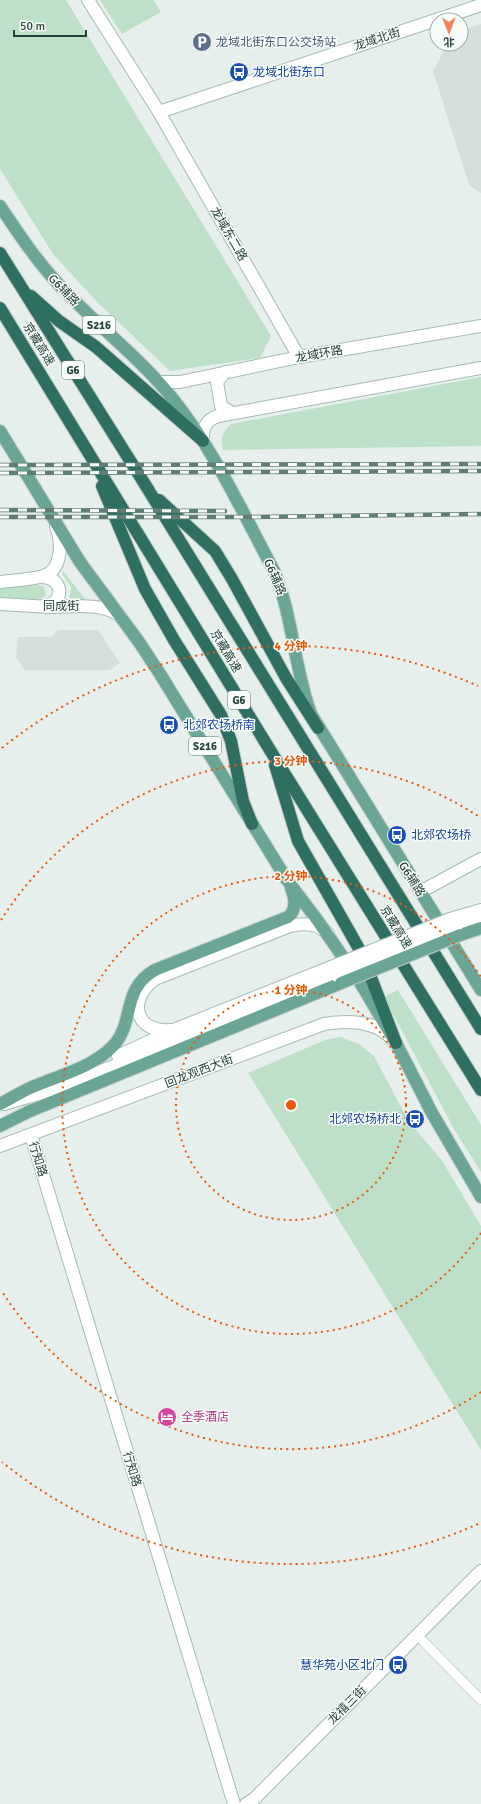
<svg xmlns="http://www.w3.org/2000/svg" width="481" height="1804" font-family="Signika,'Noto Sans SC',sans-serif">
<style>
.built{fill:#d4dfda}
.green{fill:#bfe0c8}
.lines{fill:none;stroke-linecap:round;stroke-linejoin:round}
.street-casing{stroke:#a8b8b2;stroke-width:10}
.secondary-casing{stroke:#a4bbb3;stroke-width:14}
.primary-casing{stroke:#c2cac8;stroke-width:14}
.highway-casing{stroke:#c2cac8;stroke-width:14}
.street{stroke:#fff;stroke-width:9}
.secondary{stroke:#fff;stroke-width:12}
.primary{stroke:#6aa596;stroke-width:12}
.highway{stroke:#2f6f62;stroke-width:12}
.rail-casing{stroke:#5f7d75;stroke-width:4.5}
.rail{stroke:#f7fbf9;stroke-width:3;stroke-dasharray:9;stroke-linecap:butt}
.secondary-bridge-casing{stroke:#a4bbb3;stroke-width:14;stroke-linecap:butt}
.primary-bridge-casing{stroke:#c2cac8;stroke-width:14;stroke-linecap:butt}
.secondary-bridge{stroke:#fff;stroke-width:12}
.primary-bridge{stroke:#6aa596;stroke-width:12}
.ring{fill:none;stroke:#e8590c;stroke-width:2;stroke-dasharray:2 4}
.labels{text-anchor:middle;stroke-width:3;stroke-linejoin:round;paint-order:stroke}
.shield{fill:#f7fbf9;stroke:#637a73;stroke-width:1}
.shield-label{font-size:11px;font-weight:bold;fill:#24423a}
.street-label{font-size:12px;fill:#24423a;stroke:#f7fbf9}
.service-label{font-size:12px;fill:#4e5e75;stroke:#f7fbf9;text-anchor:start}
.transit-label{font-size:12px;fill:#164399;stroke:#f7fbf9;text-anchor:start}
.hotel-label{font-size:12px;fill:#b23c85;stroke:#f7fbf9;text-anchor:start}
.centre{fill:#e8590c;stroke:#f7fbf9;stroke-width:2}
.ring-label{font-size:12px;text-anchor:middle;font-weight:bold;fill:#e8590c;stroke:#f7fbf9;stroke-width:3;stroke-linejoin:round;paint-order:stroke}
</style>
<rect width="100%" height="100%" fill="#e6efeb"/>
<!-- built -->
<g class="built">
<path d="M481,24V193L469,185L433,71L448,44H461V30Z"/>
<path d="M58,630H98L120,663L109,670H25L16,657L18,637H51Z"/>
</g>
<!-- green -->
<g class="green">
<path d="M0,0H66L271,336L260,358L170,371L97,302L53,254L0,169Z"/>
<path d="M100,0H153L161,12L122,34Z"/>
<path d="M481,377V446L223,450C220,438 222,433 231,424Z"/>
<path d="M63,571L86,600H69L71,587L62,574Z"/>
<path d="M39,585L44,587L46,595C35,605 14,598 0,597V588Z"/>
<path d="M398,990L481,1125V1172L454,1129L384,997Z"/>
<path d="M340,1037L359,1044L374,1056L408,1120L443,1162L481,1226V1450L248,1073L325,1040Z"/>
</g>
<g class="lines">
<defs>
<path id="street" d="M417,1635L481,1700"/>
<g id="secondary">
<path d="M88,0L159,112L299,357"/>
<path d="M159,112L481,5"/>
<path d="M225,372L217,382L221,406L232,413"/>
<path d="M158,382H180L299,357L481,326"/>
<path d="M203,441C202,428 206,420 218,416L481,368"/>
<path d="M39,577C63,575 67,603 44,606"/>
<path d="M0,582C14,580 30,580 44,576C63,569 62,541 56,526"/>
<path d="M0,604C17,605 33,606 50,607C73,607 99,602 119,615"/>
<path d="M420,892L481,859"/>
<path d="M450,919L481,910"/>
<path d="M456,927L481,920"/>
<path d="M171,1030C133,1033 128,998 155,979L290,926C303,923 318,922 328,934"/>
<path d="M118,1056L176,1029L331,967"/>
<path d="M4,1104L59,1088L337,976"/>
<path d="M31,1135L234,1804"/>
<path d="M0,1146L324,1024C348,1020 376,1020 393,1040"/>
<path d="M246,1804L254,1799L481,1571"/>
</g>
<g id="primary">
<path d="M0,206C20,236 40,266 66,292C101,329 141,359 173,399C214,450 243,513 274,571C293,616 294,668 311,714L481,990"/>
<path d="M0,431L80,562L139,642L160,674L287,880L318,921L358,979L396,1043L432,1113L481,1197"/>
<path d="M460,935L481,928"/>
<path d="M0,1104C10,1099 19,1093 30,1088C57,1076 90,1069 112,1047C136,1023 120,990 155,970L288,917C297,910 295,898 291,888"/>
<path d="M0,1126L30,1111L341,983"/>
</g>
<g id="highway">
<path d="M0,253L146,486L481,1029"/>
<path d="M31,296L59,321L96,347L203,441"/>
<path d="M0,308L270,750L481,1090"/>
<path d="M102,486L145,589L174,640L221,715L231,741L243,801L252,824"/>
<path d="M159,500L215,551L232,579L286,678L318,728"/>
<path d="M275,765L298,841L362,954L396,1043"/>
</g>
</defs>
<!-- street casing -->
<use href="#street" class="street-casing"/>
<!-- secondary casing -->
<use href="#secondary" class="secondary-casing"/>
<!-- primary casing -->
<use href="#primary" class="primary-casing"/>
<!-- highway casing -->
<use href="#highway" class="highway-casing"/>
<!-- street -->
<use href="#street" class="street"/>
<!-- secondary -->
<use href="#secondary" class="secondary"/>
<!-- primary -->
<use href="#primary" class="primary"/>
<!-- highway -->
<use href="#highway" class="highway"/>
<defs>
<g id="rail">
<path d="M0,465L481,464"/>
<path d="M0,473L481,471"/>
<path d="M0,510L225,511"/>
<path d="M0,517H254L481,514"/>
</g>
</defs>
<!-- rail casing -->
<use href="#rail" class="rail-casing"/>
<!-- rail -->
<use href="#rail" class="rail"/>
<defs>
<g id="secondary-bridge">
<path d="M331,967L450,919"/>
<path d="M337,976L456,927"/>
</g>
<path id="primary-bridge" d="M341,983L460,935"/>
</defs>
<!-- secondary-bridge casing -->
<use href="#secondary-bridge" class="secondary-bridge-casing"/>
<!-- primary-bridge casing -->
<use href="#primary-bridge" class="primary-bridge-casing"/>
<!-- secondary-bridge -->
<use href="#secondary-bridge" class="secondary-bridge"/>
<!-- primary-bridge -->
<use href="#primary-bridge" class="primary-bridge"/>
</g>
<!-- distance rings -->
<g class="ring">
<circle cx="291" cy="1105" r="115"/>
<path d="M481 1233A229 229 0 1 1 481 977"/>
<path d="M481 1392A344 344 0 0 1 1 1290M1 920A344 344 0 0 1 481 818"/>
<path d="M478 1524A459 459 0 0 1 2 1462M2 748A459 459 0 0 1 478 686"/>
</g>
<!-- icons -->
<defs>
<symbol id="parking-disc" viewBox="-11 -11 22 22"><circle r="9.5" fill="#5c6f8a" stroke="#f7fbf9"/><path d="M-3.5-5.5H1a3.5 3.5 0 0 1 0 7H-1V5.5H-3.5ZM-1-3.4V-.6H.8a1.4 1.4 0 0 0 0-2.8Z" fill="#fff"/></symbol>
<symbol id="bus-disc" viewBox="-11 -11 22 22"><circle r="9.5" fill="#1a4fb4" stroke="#f7fbf9"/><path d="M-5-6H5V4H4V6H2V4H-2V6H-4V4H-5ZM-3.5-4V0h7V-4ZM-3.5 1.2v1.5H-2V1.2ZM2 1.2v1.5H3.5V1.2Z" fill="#fff"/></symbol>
<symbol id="hotel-disc" viewBox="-11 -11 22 22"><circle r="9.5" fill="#d1479c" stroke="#f7fbf9"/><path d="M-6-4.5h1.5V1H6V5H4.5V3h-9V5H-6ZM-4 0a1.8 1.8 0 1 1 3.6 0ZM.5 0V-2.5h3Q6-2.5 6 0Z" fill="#fff"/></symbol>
</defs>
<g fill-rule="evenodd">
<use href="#parking-disc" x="191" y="31" width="22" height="22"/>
<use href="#bus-disc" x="228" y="61" width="22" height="22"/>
<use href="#bus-disc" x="158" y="714" width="22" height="22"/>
<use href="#bus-disc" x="386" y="824" width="22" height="22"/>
<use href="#bus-disc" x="404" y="1108" width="22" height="22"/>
<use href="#hotel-disc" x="156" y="1406" width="22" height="22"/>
<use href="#bus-disc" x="387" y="1654" width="22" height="22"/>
</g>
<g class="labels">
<!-- shield labels -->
<g class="shield">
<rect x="83" y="316" width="32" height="18" rx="3"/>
<rect x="62" y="361" width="22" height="18" rx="3"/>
<rect x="228" y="691" width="22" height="18" rx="3"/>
<rect x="189" y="737" width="32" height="18" rx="3"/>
</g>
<g class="shield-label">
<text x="99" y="329">S216</text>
<text x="73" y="374">G6</text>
<text x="239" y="704">G6</text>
<text x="205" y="750">S216</text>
</g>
<!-- street labels -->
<g class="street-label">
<text transform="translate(377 39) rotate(-18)" y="4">龙域北街</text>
<text transform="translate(229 234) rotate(60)" y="4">龙域东二路</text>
<text transform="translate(64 290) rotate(46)" y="4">G6辅路</text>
<text transform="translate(39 344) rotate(58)" y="4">京藏高速</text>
<text transform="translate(319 354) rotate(-10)" y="4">龙域环路</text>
<text transform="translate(275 577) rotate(67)" y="4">G6辅路</text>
<text x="61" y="610">同成街</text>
<text transform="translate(226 651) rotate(59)" y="4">京藏高速</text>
<text transform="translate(412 879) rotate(58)" y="4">G6辅路</text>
<text transform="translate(396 927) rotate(58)" y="4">京藏高速</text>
<text transform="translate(199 1071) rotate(-21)" y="4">回龙观西大街</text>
<text transform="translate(38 1159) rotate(73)" y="4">行知路</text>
<text transform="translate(132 1469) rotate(73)" y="4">行知路</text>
<text transform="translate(347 1705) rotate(-45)" y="4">龙禧三街</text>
</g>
<!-- service labels -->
<g class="service-label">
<text x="216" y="46">龙域北街东口公交场站</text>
</g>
<!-- transit labels -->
<g class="transit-label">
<text x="253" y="76">龙域北街东口</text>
<text x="183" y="729">北郊农场桥南</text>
<text x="411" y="839">北郊农场桥</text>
<text x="401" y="1123" text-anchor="end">北郊农场桥北</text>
<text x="384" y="1669" text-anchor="end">慧华苑小区北门</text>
</g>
<!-- hotel labels -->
<g class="hotel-label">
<text x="181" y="1421">全季酒店</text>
</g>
</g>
<circle cx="291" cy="1105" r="6" class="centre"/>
<g class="ring-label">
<text x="291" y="650">4 分钟</text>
<text x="291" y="765">3 分钟</text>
<text x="291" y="880">2 分钟</text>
<text x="291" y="994">1 分钟</text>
</g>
<!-- north arrow -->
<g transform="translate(449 32) rotate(179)"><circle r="19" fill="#f7fbf9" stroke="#a3b1ad"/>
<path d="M0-3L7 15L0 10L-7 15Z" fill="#f4845f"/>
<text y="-6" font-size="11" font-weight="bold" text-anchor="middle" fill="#24423a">北</text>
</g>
<!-- scale -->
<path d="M14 30v6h72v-6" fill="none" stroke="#24423a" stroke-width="2"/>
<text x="20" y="30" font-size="12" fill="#24423a" stroke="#f7fbf9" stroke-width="3" paint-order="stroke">50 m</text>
</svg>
